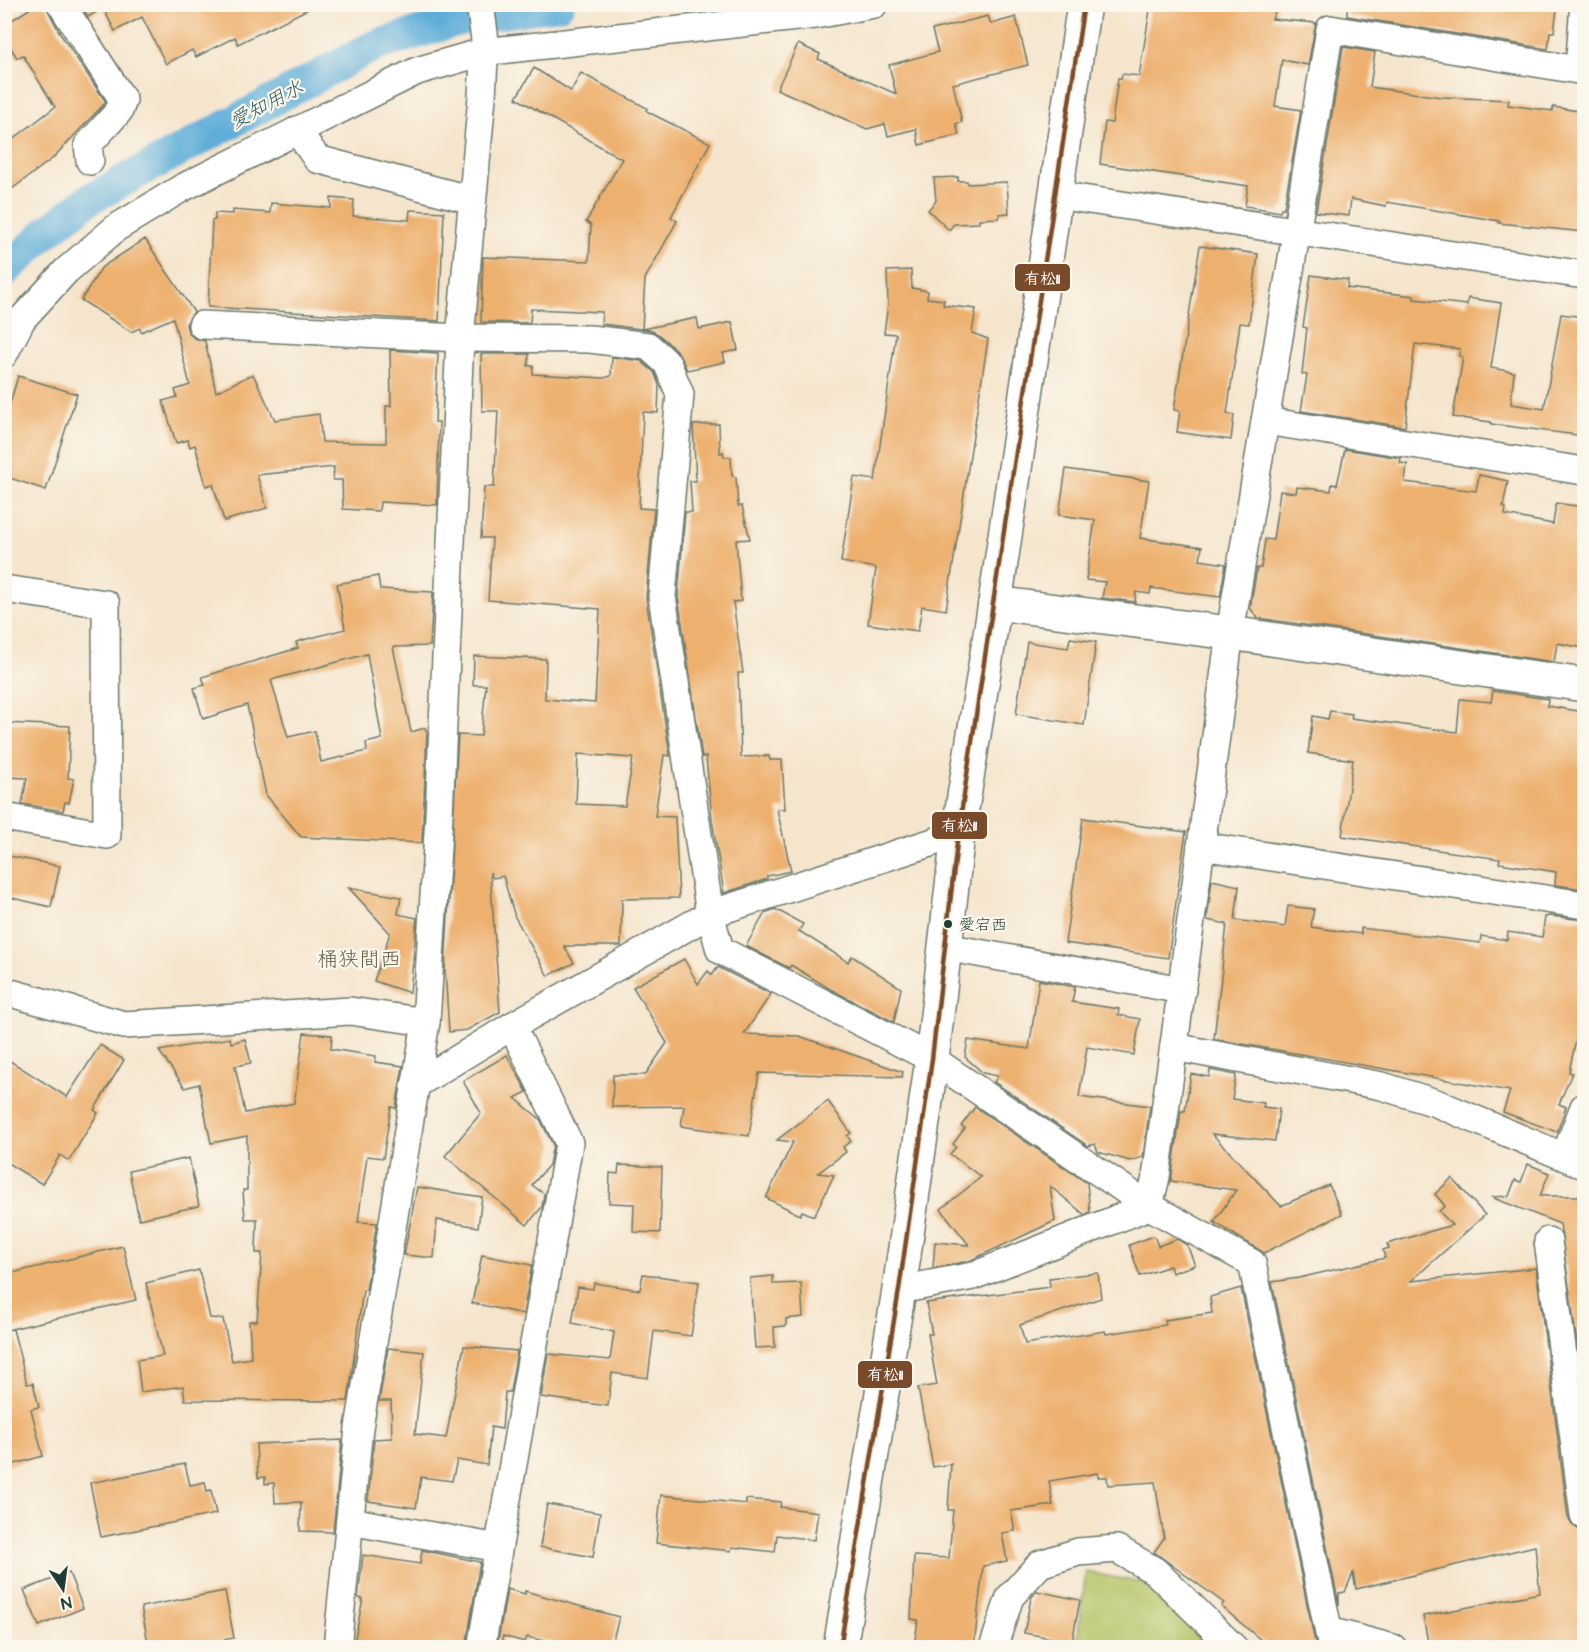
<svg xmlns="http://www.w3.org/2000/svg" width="1589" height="1652" font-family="'Architects Daughter','Klee One',sans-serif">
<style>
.green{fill:#b5c467;stroke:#6a804e;stroke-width:1.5}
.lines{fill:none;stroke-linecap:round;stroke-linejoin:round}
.canal{stroke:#5fadd9;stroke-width:32}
.building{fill:#edb06e;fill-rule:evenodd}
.street-casing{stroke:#6a786a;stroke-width:30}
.secondary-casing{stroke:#6a786a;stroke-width:36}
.street{stroke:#fff;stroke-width:27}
.secondary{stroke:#fff;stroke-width:33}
.bus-1-casing{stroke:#fbf7ec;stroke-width:9}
.bus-1{stroke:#7a4b2a;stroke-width:4.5}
.bus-dot{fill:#1f3d34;stroke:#fbf7ec;stroke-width:2}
.labels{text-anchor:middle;stroke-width:4.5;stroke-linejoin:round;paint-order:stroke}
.bus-label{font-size:16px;fill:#1f3d34;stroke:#fbf7ec;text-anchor:start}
.water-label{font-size:20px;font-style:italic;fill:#325f66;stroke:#fbf7ec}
.quarter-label{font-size:21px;fill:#676548;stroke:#fbf7ec}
.line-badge{stroke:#fbf7ec;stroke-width:2}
.badge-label{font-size:16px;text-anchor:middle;font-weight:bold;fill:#fff}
</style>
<rect width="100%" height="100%" fill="#fbf7ec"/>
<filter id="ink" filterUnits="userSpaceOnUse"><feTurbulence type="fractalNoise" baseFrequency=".0167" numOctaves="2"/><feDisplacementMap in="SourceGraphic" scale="12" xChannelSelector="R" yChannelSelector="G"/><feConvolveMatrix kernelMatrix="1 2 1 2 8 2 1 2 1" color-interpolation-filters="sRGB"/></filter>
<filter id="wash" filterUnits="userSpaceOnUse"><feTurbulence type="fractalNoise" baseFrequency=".008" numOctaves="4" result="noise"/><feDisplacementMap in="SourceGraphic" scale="24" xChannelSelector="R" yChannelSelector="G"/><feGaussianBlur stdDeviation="1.35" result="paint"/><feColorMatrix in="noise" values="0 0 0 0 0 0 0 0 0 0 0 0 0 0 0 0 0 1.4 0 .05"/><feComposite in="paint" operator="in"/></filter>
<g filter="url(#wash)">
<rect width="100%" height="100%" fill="#f5e5cd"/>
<!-- green -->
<path class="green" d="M1086,1572L1144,1583L1188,1619L1214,1648H1076Z"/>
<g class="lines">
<!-- canal -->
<path class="canal" d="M4,272L48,231L88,200L374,46L460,20L559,4"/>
</g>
<g id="blocks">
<!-- building -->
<g class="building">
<path d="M37,4H45L61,35L106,102L53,158L4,195V146L55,107L23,55L17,58L4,36V25Z"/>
<path d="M80,4H318L238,44L235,37L196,57L192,50L166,64L142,17L115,31L103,8L88,17Z"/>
<path d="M1151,4H1279L1272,19L1316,23L1308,65L1282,60L1275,106L1301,110L1284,208H1281L1280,212L1245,206L1248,186L1100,164L1105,122L1112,123L1118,78L1121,79L1122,74L1139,76Z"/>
<path d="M1347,4H1525L1557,9L1554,32H1550L1548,49L1347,16Z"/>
<path d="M988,16L991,24L1016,17L1028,65L953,84L962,122L956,124L959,135L919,145L916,129L888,136L885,124L867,129L777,89L798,44L820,54L818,59L896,94L889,65L938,52L932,30Z"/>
<path d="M1343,47L1375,52L1370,87L1441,97L1509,100L1508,105L1553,111V107L1584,112V232L1499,223V221L1387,202L1386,206L1351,199L1349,216L1316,212Z"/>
<path d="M534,68L571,91L581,73L647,108L646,110L650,113L710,143L671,217L677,221L645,279L642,329L697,318L699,329L732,322L738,350L723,353L725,362L687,370L678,352L658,334L650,330L601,324L602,312L531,309L530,323L481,322L483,257L589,261L591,225L586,222L622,159L516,98Z"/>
<path d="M958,177V181H967L968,184L1007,182L1009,213L999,214V218L979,219V223L954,224L949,230L928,210L936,201L934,178Z"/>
<path d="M331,198L354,200L353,216L409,220L410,210L444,212L439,321L208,307L212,220H215V213L233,214V210L270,213L271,203L331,208Z"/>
<path d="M145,239L194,312L186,324L188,332L194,338L205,341L216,392L253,374L275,420L319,414L322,442L386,443V406H391L390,350L438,353L435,422H439L437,505L380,502L379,511L343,509L342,480H333L334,467L257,475L267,508L224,521L213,484L206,486L195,445L190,447L188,440L176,443L163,401L177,397L175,390L190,385L173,318L141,332L140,328L131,332L81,300L102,267Z"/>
<path d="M1200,246L1258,254L1249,324L1240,323L1227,414L1234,415L1231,440L1177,432L1180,411L1174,410Z"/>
<path d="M911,270L912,288L928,291L927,298L944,300L943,305L976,309L972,333L988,339L946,610L922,606L918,631L868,624L876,568L841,562L854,477L875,480L896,334L884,333L888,304L887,271Z"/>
<path d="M1311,275L1348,280L1347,288L1414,296V299L1467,305L1468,298L1501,303L1491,368L1514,372L1511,404L1544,409L1561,314L1584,317V436L1491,424V422L1453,417L1463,357L1459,356L1460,349L1415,344L1405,427L1301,411L1307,375L1302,374L1307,328L1303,327Z"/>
<path d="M481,354H529L528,366H533V374L604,378L611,376L612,357L641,361L654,372L659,385L658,413L643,412L639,508L654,509L646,598L670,756L664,755L655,816L675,817L679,898L622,899L621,946H564L574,963L548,976L515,917L503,876L493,878L490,872L500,1012L467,1030L449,1032L445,969L458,735L481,736L486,685H473L474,656L546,659L545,699L595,703L600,609L488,600L492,538H481L484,487H494L498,411H482ZM578,754L633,758L625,806L576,804Z"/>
<path d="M18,376L77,394L46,490L4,476V424Z"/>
<path d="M719,424L720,453L723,452L724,457H731L732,476L736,477L738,506H742L750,539L736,540L741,601L733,602L743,673H738L741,757L769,756L770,760H782L785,809H777L791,871L767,876V879L724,893L712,819L706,757H702L678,596L685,512H692L690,481H696L693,425Z"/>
<path d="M1345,449L1401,458L1400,463L1407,464L1405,482L1476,491L1479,475L1508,481L1503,507L1506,508L1505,515L1553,524L1556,503L1584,507V648L1557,643L1554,662L1258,618L1250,608L1257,568H1261L1265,539L1273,540L1280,491L1296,493L1297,487L1331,491L1332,484L1337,485Z"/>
<path d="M1066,469L1149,481L1140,538L1202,547L1200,560L1226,564L1220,597L1151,588L1150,594L1136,592L1135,602L1102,598L1105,582L1086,580L1095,520L1059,515Z"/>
<path d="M378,576L380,589L433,592L430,646L393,647L411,732L425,728L427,732L422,843L301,837L266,795L247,705L203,719L194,688L205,685L202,677L298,648L296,642L345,629L337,584ZM367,654L382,739L366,743L367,751L321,762L315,731L288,737L271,680Z"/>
<path d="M1070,638L1096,642L1084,725L1016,714L1027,642L1068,648Z"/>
<path d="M1493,691L1548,699L1547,706L1584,712V889L1555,885L1556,872L1499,863L1500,859L1342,836L1353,760L1308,753L1313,716L1328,719L1330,711L1352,714L1351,718L1457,732L1460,699L1491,702Z"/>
<path d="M4,723L70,726L68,778L74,779L69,803L65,802L63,811L22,804L27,778L4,777Z"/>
<path d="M1083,818L1186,832L1168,958L1065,943Z"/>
<path d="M4,855L60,866L51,907L4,896Z"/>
<path d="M1212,880L1239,886L1235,920L1285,927L1288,906L1314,909L1311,927L1361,934V928L1480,943L1481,936L1507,940L1508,932L1542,937L1545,917L1550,916L1584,920V1012H1582L1569,1072L1572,1073L1559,1104L1566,1107L1557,1132L1503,1112L1510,1091L1214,1039L1227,924L1207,920Z"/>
<path d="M349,888L401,897L398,914L417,918L410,993L374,981L390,933Z"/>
<path d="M775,909L803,924L799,931L848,962L852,956L901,988L894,1022L830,989L791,965L789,968L746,946L765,913Z"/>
<path d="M684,959L698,984L708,971L712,975L718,967L771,994L744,1034L799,1036L903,1072L902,1077L759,1073L749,1136L681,1126L684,1106L612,1107L613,1075H645L667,1043L633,987Z"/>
<path d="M1039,980L1075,987L1072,1002L1119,1009L1118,1015L1140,1019L1134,1055L1087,1047L1079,1097L1150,1106L1143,1157L1130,1161L1098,1152L1095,1144L1088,1146L994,1082L998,1076L983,1073L965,1057L968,1040L1029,1049Z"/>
<path d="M304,1033L332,1035L331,1049L376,1056L375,1062L403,1066L396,1108L391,1107L383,1158L367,1156L358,1222L377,1223L366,1290H363L348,1401L185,1400L183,1386L141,1392L137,1360L163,1356L146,1283L199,1270L210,1318L223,1319L232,1361L251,1358L249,1321H257L262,1253H256L257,1219H245L243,1190H247V1136L211,1143L199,1084L185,1088L159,1051L230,1038L231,1043L245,1039L251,1063L235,1066L245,1113L294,1103Z"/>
<path d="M100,1045L124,1060L94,1110L98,1113L69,1161L60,1155L42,1184L4,1161V1057L67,1097Z"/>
<path d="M507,1055L527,1092L515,1098L540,1119L553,1145L549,1165L532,1185L544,1194L542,1207L527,1225L445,1156L481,1113L463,1081Z"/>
<path d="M1210,1070L1236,1075L1232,1099L1264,1103L1263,1107L1279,1109L1275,1141L1212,1134L1281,1206L1329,1185L1342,1214L1264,1253L1214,1222L1236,1190L1171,1181L1181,1111H1185L1191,1074L1209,1077Z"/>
<path d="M828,1101L851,1133L847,1136L851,1141L843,1147L846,1152L818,1173L834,1175L814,1216L802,1211L800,1215L766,1198L793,1142L777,1140Z"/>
<path d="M975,1107L1087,1183L1090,1212L1085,1215L1050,1186L1055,1221L969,1261L933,1268L935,1242L969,1245L941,1209L981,1177L950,1154L956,1147L953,1144L965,1128L961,1126Z"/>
<path d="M189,1158L199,1206L139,1219L129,1171Z"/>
<path d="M1528,1164L1549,1173L1540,1196H1584V1369L1581,1370L1560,1224L1491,1197L1509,1196L1515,1180L1521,1182Z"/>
<path d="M619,1165L662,1167L660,1233L633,1232L634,1204L609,1203L610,1173L618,1174Z"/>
<path d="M1452,1178L1485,1215L1411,1281L1536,1268L1568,1517L1572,1525L1580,1530L1584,1591V1647H1429L1423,1616L1540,1593L1535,1546L1356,1589L1353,1573L1345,1592L1339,1593V1605L1272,1282L1299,1278L1385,1258L1383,1250L1389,1248L1387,1244L1452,1225L1439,1211L1445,1206L1435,1194Z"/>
<path d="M417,1187L482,1197L478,1227L437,1220L434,1258L404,1255Z"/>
<path d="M1154,1236L1158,1246L1177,1239L1187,1245L1195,1265L1172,1273L1170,1266L1140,1276L1129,1245Z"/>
<path d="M123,1246L136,1300L7,1330L13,1329L27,1384L33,1383L39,1407L31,1409L43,1456L4,1467V1275Z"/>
<path d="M482,1255L532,1265L523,1314L472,1303Z"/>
<path d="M1098,1273L1101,1298L1020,1325L1025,1344L1105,1331L1106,1334L1166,1325L1165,1320L1212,1313L1210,1297L1241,1288L1316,1647H1269L1221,1606L1224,1603L1154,1552L1164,1538L1155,1482L1108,1485L1107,1477H1098V1473L1049,1481L1053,1505L1011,1511L1015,1531L1002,1533L1007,1561L983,1566L974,1647H914L918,1620L911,1619L914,1556L949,1558L953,1510H948L951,1464L933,1467L918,1388L937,1385L928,1334H932L926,1303L1050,1287L1049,1278Z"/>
<path d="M643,1274L699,1282L691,1336L654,1331L648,1378L612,1373L608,1406L541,1397L548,1354L610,1360L614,1332L572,1323L578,1287L593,1289L594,1283L640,1290Z"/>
<path d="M773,1276V1284L801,1283L803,1317L786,1319V1326L774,1327L775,1347L755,1348L750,1278Z"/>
<path d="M464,1346L517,1351L510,1392H505L502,1429L491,1427L487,1465L457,1460L452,1481L421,1477L416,1508L368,1501L374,1439L392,1438L391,1401H379L388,1348L424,1352L415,1434L446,1438Z"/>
<path d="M342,1440L333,1532L300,1531L301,1502L275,1503L274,1483L265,1484V1477L258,1478L256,1444Z"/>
<path d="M185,1464L190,1485L205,1482L207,1491L211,1490L216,1514L101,1537L90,1483Z"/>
<path d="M661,1495L746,1504V1499L781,1502L780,1507L818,1512L814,1540L777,1535L775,1552L732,1547L731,1551L656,1543Z"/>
<path d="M547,1504L600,1513L593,1557L540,1547Z"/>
<path d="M422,1550L480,1562L466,1647H353L363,1599L358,1598L363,1555L420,1564Z"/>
<path d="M69,1573L83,1608L39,1626L24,1590Z"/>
<path d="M507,1589L525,1594V1591L619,1617L611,1647H573L527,1637L525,1642L503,1636L502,1647H497Z"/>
<path d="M225,1591L234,1638L182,1647H149L141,1607Z"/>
<path d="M1037,1591L1080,1600L1072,1642L1024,1633L1031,1598Z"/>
</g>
</g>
</g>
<g filter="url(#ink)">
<use href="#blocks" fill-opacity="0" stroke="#6a786a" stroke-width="1.5"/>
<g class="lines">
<defs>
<g id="street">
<path d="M61,4L123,100L119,111L88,145L90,161"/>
<path d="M1579,70L1584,4"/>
<path d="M297,130L317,159L472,200"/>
<path d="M1056,195L1584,275"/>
<path d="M202,325L460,338L590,339L648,346L667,363L680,394L662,596L710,914L720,950L932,1059L1149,1206L1252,1263L1332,1648"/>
<path d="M4,354L22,319L66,271L116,228L182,188L417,71L483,52L815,15L874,4"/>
<path d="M1265,421L1584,471"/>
<path d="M4,589L106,604L107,835L4,817"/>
<path d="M1201,846L1584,905"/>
<path d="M945,947L1182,990"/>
<path d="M4,991L124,1025L350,1011L426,1022"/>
<path d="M1174,1047L1382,1086L1436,1103L1584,1165"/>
<path d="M415,1085L512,1026L710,914L958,834"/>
<path d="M1565,1156L1584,1107"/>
<path d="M1548,1241L1584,1515"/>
<path d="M899,1290L973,1276L1149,1206L1156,1177L1230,633L1330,29L1584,71"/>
<path d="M350,1521L498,1548"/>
<path d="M1329,1631L1393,1648"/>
<path d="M337,1648L359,1428L426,1022L439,816L460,338L482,97L485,40L480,4"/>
<path d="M481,1648L569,1143L512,1026"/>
<path d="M993,1648L1010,1597L1040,1564L1078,1552L1117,1549L1155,1571L1234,1648"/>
</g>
<g id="secondary">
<path d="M995,603L1230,633L1584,685"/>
<path d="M840,1648L899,1290L932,1059L958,834L995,603L1084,4"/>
</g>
</defs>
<!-- street casing -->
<use href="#street" class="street-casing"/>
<!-- secondary casing -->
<use href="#secondary" class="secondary-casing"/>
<!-- street -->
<use href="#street" class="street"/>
<!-- secondary -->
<use href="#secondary" class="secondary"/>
<defs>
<path id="bus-1" d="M840,1648L899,1290L932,1059L958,834L1084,4"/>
</defs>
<!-- bus-1 casing -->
<use href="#bus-1" class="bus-1-casing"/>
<!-- bus-1 -->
<use href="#bus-1" class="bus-1"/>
</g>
</g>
<!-- markers -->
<circle class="bus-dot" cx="948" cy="924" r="5"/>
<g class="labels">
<!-- bus labels -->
<g class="bus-label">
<text x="959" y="930">愛宕西</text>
</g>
<!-- water labels -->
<g class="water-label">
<text transform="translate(266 104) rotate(-28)" y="7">愛知用水</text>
</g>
<!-- quarter labels -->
<g class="quarter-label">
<text x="359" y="966">桶狭間西</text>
</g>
</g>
<g class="line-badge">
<rect x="1014" y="263" width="57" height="29" rx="6" fill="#7a4b2a"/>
<rect x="931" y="811" width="57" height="29" rx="6" fill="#7a4b2a"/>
<rect x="857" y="1360" width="56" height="29" rx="6" fill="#7a4b2a"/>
</g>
<g class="badge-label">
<text x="1042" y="284">有松11</text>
<text x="959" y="831">有松11</text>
<text x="885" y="1380">有松11</text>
</g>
<!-- margin -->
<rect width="1589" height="1652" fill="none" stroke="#fbf7ec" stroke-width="24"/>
<!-- north arrow -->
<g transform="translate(63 1589) rotate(167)" stroke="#fbf7ec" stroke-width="4.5" paint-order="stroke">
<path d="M0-4.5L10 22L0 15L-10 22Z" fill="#1f3d34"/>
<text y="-9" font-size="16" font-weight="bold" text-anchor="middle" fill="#1f3d34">N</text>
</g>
</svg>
